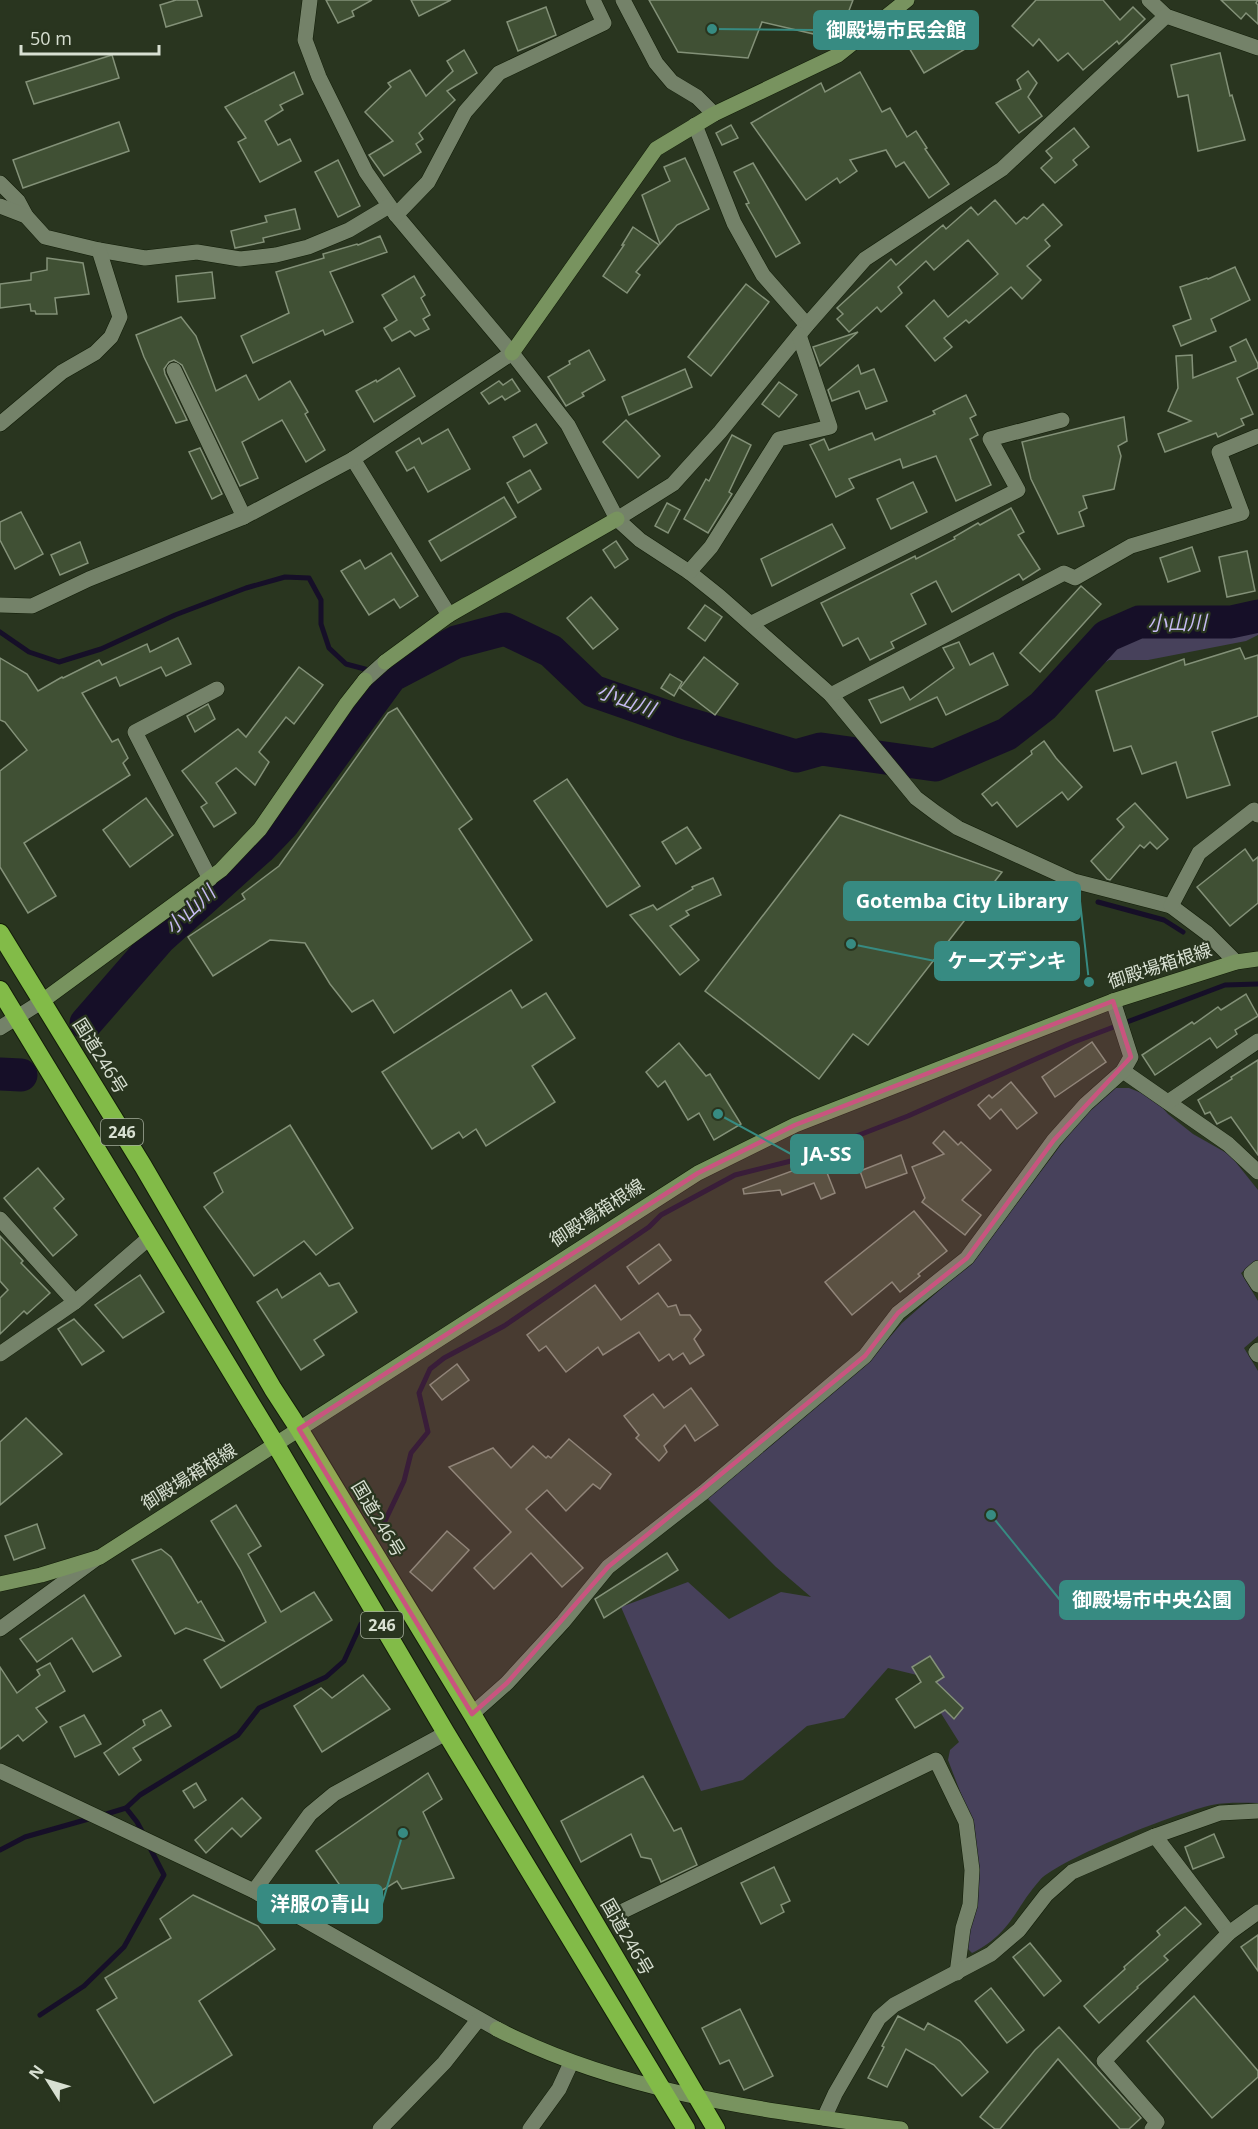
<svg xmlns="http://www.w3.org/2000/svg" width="1258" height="2129" font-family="'Open Sans','Noto Sans JP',sans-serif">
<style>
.green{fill:#47415b}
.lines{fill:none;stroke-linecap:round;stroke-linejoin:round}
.stream{stroke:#160f28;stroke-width:5}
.river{stroke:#160f28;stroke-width:33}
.building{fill:#405034;stroke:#839178;stroke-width:1.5}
.street-casing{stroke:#111c07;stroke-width:16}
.secondary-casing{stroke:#111c07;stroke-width:16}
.highway-casing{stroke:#111c07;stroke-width:20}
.street{stroke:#748269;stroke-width:15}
.secondary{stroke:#78935f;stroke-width:15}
.highway{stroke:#82bb48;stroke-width:18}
.marked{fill:#c9547f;fill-opacity:0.2;stroke:#c9547f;stroke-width:4.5;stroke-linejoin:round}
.labels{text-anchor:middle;stroke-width:4.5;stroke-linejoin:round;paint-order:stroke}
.shield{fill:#29351f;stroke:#a4ad9c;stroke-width:1.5}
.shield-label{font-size:16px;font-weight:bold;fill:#d8e0d2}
.street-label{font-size:18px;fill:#d8e0d2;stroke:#29351f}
.water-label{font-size:20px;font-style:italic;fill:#c7bbf3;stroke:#29351f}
.leader{fill:none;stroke:#378b82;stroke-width:2}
.callout-dot{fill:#378b82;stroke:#29351f;stroke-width:2}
.callout{fill:#378b82;stroke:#378b82;stroke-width:2}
.callout-label{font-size:20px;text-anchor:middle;font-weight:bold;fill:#fff}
</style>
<rect width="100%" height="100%" fill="#29351f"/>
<!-- green -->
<g class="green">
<path d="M1258,609V635L1246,641L1148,660H1109L997,728L1069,660L1129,614Z"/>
<path d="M1111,1088H1129L1154,1098L1168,1114L1193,1134L1230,1155L1258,1190V1260L1241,1273L1258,1301V1336L1244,1348L1258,1371V1803C1243,1803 1227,1802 1212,1805C1179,1812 1061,1858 1040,1880C1014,1909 1012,1933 972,1953L967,1948L969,1815L948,1760L950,1750L959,1742L917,1675L888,1668L844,1718L807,1726L743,1780L701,1791L621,1607L688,1582L729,1619L781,1592L811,1597L776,1567L707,1498L864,1367L902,1323L975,1259L1081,1118Z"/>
</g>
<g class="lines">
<!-- stream -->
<g class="stream">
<path d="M0,632L29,652L59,662L101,649L175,615L246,588L285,577L309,578L321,600V624L329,648L346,664L391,676"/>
<path d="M1098,902L1164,920L1183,932"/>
<path d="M383,1525L404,1481L411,1453L428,1432L419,1393L430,1369L444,1358L504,1326L649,1227L661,1215L735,1175L795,1160L908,1116L1074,1042L1225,985L1258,984"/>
<path d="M126,1808L137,1822L144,1835"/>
<path d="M103,1815L126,1808L140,1795L238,1735L259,1708L326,1677L344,1661L361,1624"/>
<path d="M0,1850L25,1837L92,1818"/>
<path d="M40,2015L84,1986L124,1947L164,1875L149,1846"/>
</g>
<!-- river -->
<g class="river">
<path d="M86,1023L160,938L260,848L283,824L391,676L456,642L505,629L551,651L593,691L682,722L796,756L821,749L935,765L1007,734L1043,706L1107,636L1139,622H1231L1258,616"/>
<path d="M0,1074L21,1075"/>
</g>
</g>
<!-- building -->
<g class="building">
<path d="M176,0H197L202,16L166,27L160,5Z"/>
<path d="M326,0H372L352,11L354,16L338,23Z"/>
<path d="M411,0H451L419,16Z"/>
<path d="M649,0H853L845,21L822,16L818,35L762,22L748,58L678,52Z"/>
<path d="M1036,0H1103L1120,20L1133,7L1145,19L1119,44L1117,41L1083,70L1068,53L1058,61L1039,39L1033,46L1012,26Z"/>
<path d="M1221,0H1258L1256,3L1258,5V24L1246,13L1241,19Z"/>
<path d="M546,7L556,35L518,51L507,22Z"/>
<path d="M955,17L972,45L924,73L902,36L922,24L927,33Z"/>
<path d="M464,50L477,73L447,91L455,100L419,133L423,139L416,144L421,152L384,176L369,155L393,141L365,112L391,87L388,83L410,70L426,96L453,71L447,61Z"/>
<path d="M1220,53L1230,96L1232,95L1245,140L1198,151L1188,95L1178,97L1171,65Z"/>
<path d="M112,55L119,78L34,104L26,82Z"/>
<path d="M1028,71L1037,83L1028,97L1042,116L1019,133L996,103L1021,89L1017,80Z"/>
<path d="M294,72L303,94L280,105L283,110L265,121L278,145L290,139L301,161L260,182L238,142L246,138L225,107Z"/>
<path d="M860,72L882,112L890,108L907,137L916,131L927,148L925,149L949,184L929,198L904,162L896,167L886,150L850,160L857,171L840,183L837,178L806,200L751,123L821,83L825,92Z"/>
<path d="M119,122L129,151L23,188L13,160Z"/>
<path d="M731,125L738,138L722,145L716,133Z"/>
<path d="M1074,128L1089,147L1073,160L1077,165L1055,183L1041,168L1052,158L1046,151Z"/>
<path d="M685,158L709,209L677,225L660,244L642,195L670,181L664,167Z"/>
<path d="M338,160L360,206L338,217L315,172Z"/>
<path d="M753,163L800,243L776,257L746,204L749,203L734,172Z"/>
<path d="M995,200L1016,224L1024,217L1027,219L1043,204L1062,225L1045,240L1050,246L1027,266L1041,280L1022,299L1011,287L969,323L966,320L944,338L952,347L935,361L906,326L934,300L948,317L998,274L968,240L934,270L926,261L898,287L902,293L881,312L877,307L849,332L837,319L843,314L837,308L891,259L896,265L943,225L946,229L971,207L978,215Z"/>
<path d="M295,209L300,229L263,238L264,242L235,248L231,231L267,222L265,216Z"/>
<path d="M633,227L659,245L636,272L640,275L627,293L603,276L624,245H622Z"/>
<path d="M380,236L387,252L330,272L353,322L325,335L323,330L253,363L241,336L289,313L276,272L324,258L323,254L357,244L358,245Z"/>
<path d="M47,258L83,263L89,294L55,298L57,314H36L35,311H31L30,304L0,308V284L31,280V273L47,270Z"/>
<path d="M1235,267L1250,300L1211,319L1216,331L1181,346L1173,326L1191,319L1180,287L1207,278L1208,279Z"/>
<path d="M212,272L215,298L178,302L176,276Z"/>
<path d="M414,276L425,295L421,298L430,315L423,319L429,329L415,336L410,331L392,341L384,328L397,320L382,295Z"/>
<path d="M746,284L769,302L711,376L688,357Z"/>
<path d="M181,317L196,336L216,391L246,375L259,400L290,381L308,412L305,414L325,450L306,462L282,420L242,442L258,478L240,486L182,365L174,360L169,362L164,369L165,374L187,420L176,423L144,357L136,335Z"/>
<path d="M858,332L820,366L813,347Z"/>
<path d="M1246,339L1258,364V368L1237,378L1253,414L1241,419L1244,425L1218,437L1216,433L1165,452L1158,434L1191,421L1168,411L1178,388L1176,356L1192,355L1193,378L1236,361L1230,347Z"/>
<path d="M589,350L605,380L582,393L584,396L566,406L548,377L570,364L569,361Z"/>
<path d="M858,365L861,374L874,369L887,401L866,409L859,391L832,401L828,390Z"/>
<path d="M399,368L415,396L374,422L356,391L376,380L377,382Z"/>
<path d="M685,369L692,387L629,415L622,397Z"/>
<path d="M512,379L520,391L505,400L502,396L489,404L481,393L499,381L503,385Z"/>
<path d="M779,382L797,395L779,417L762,404Z"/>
<path d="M966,395L976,415L970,418L978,435L970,439L991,485L956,501L936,456L903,468L900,459L849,479L854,488L836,497L810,445L824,439L829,450L872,433L875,440L935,414L933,411Z"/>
<path d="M1124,417L1127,441L1118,446L1121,456L1114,489L1083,496L1087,508L1079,512L1084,526L1058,534L1031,479L1022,442Z"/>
<path d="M626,420L660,456L638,478L603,442Z"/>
<path d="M536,424L547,443L524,457L513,437Z"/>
<path d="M448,429L470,469L428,492L414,467L407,471L396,452L419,438L422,444Z"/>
<path d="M732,435L751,445L729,492L732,494L708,533L684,519L706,479L709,481Z"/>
<path d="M200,448L222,494L212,499L189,452Z"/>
<path d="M530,470L541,489L518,503L507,483Z"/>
<path d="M913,482L927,512L891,529L877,499Z"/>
<path d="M504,497L516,517L441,561L429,541Z"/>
<path d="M667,503L680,510L668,533L655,526Z"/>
<path d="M1011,508L1024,532L1018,535L1040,569L1023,580L1019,574L952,612L936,581L911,594L926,624L891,642L894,648L870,660L858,638L843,646L821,603L915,556L916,559L955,539L954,537L978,523L980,525Z"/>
<path d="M21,512L43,554L15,569L0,540V522Z"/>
<path d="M832,524L845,548L772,586L761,559Z"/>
<path d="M616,541L628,559L615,568L603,550Z"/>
<path d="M80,542L88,563L60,575L51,555Z"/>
<path d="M1192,547L1200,571L1168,582L1160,558Z"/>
<path d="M1247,551L1255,591L1227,597L1219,557Z"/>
<path d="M391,553L418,596L400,608L394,599L369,615L341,571L360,560L365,569Z"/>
<path d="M1081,586L1101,604L1040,672L1020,653Z"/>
<path d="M591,597L618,629L593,649L567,618Z"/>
<path d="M705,605L722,617L705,641L688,628Z"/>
<path d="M178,638L191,664L166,676L161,667L120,686L116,677L82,693L112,742L118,739L128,758L123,763L130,775L24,843L56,896L28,913L0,867V771L27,750L5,722L0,720V658L27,674L38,691L62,677L63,678L99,660L102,665L147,644L150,652Z"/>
<path d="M959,642L970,665L993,653L1008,685L946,715L937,697L881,723L869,700L903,687L910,700L954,668L943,648Z"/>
<path d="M1240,648L1245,659L1258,655V716L1212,732L1230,785L1187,798L1176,762L1142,774L1131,746L1114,751L1096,691L1184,659L1185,665Z"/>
<path d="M704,657L738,684L715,715L680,688Z"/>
<path d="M299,667L323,685L294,724L286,717L259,752L269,762L255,785L236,768L216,783L236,813L214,827L201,807L207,803L182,771L238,729L246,737Z"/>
<path d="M670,674L682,682L674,696L661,688Z"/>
<path d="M208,704L215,719L195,732L187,716Z"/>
<path d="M397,708L472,819L459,829L532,940L394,1033L373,1000L352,1012L330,984L305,943L270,940L213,976L188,937L245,899L242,894L279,866L388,713Z"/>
<path d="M1044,741L1056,758L1082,787L1068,800L1062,792L1017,827L997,802L992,806L982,794L1032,754L1031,751Z"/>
<path d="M567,779L640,886L607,907L534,801Z"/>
<path d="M146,798L173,835L130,867L103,830Z"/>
<path d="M1135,803L1168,839L1157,849L1150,842L1144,848L1140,845L1110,880L1107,879L1091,861L1124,827L1117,819Z"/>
<path d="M840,815L1002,872L868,1045L853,1034L819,1079L705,991Z"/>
<path d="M687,827L701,848L676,864L662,842Z"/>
<path d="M1245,849L1253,861L1258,857V903L1230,926L1197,887Z"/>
<path d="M713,878L721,895L686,911L689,915L670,926L699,960L680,975L630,915L653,905L657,910L693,889L692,887Z"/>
<path d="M511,990L522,1008L546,993L575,1038L532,1066L555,1102L486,1146L476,1129L463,1138L459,1132L432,1149L382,1072Z"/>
<path d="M1246,994L1258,1016L1235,1030L1237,1034L1217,1048L1210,1038L1155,1075L1142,1055L1192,1022L1194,1024L1218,1007L1221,1010Z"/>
<path d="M1092,1042L1106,1062L1055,1097L1042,1077Z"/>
<path d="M679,1043L706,1076L710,1074L741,1124L714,1140L699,1113L688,1120L665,1081L658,1087L646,1072Z"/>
<path d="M1258,1060V1155L1231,1117L1217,1124L1210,1112L1205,1114L1198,1100L1232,1079L1231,1077Z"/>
<path d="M1011,1082L1037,1113L1017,1129L1001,1109L990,1119L978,1105L989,1095L992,1098Z"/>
<path d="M290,1125L353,1228L316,1255L304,1241L254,1276L204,1207L223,1192L214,1173Z"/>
<path d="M944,1131L958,1145L961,1142L991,1170L962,1200L981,1215L965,1235L922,1202L925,1198L912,1167L944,1154L933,1143Z"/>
<path d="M901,1155L907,1173L866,1188L860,1171Z"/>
<path d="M822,1160L835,1193L821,1199L814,1183L782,1195L780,1190L744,1194L743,1189Z"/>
<path d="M38,1168L64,1199L54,1208L77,1235L53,1256L4,1198Z"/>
<path d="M914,1211L947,1251L918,1274L920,1276L900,1292L892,1282L852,1315L825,1282Z"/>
<path d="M0,1236L23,1261L21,1263L50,1293L27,1314L24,1311L0,1334V1298L8,1290L0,1281Z"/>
<path d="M659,1244L671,1260L639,1284L627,1267Z"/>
<path d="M320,1273L329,1286L339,1283L357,1312L314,1340L324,1355L301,1370L257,1302L277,1289L282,1298Z"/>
<path d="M140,1275L164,1312L123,1338L95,1305Z"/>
<path d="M595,1285L621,1320L658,1293L668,1307L676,1305L680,1315H690L701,1330L694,1339L704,1355L690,1364L683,1353L673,1360L669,1354L659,1361L639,1332L603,1355L598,1347L566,1372L546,1346L539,1351L527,1335Z"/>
<path d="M74,1319L104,1351L82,1365L58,1329Z"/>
<path d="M457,1364L469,1380L442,1400L430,1385Z"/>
<path d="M691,1388L718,1425L695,1441L685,1425L664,1446L667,1452L659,1461L636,1438L639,1435L624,1416L653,1394L664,1408Z"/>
<path d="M26,1418L62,1454L0,1505V1442Z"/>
<path d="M569,1439L611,1474L600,1489L593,1484L566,1511L547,1490L526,1509L583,1568L562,1587L531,1553L494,1589L474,1568L511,1532L449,1467L493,1448L511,1468L533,1446L546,1458L548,1456L551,1458Z"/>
<path d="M236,1505L261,1546L248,1554L281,1612L314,1592L332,1620L221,1688L204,1660L266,1622L240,1569L211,1521Z"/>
<path d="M37,1524L45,1548L14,1560L5,1536Z"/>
<path d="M447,1531L469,1550L432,1591L410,1572Z"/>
<path d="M161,1549L171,1557L198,1603L201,1601L224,1641L186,1628L175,1634L132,1560Z"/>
<path d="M667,1553L678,1570L604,1618L595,1599Z"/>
<path d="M84,1595L121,1656L93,1672L72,1638L37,1662L20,1639Z"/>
<path d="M930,1656L944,1677L936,1682L963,1708L954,1719L945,1710L915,1728L896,1699L921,1682L912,1667Z"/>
<path d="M50,1663L65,1691L36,1708L47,1722L23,1741L18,1735L0,1749V1667L17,1693L40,1675L37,1670Z"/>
<path d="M363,1675L390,1709L322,1752L294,1706L321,1688L332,1698Z"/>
<path d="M161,1710L171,1726L133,1748L141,1760L119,1775L104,1753L145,1725L143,1720Z"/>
<path d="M84,1715L101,1744L75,1757L60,1727Z"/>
<path d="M428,1773L442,1799L423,1812L454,1878L402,1889L397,1881L355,1907L316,1851Z"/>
<path d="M643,1776L674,1831L681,1828L697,1865L661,1882L651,1859L641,1857L631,1834L581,1862L561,1821Z"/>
<path d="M196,1783L206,1800L194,1808L183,1791Z"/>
<path d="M242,1798L261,1818L241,1837L232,1828L206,1853L195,1840Z"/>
<path d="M1214,1834L1224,1857L1193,1869L1185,1847Z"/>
<path d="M774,1867L790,1901L781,1905L784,1912L761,1924L741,1883Z"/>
<path d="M193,1895L258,1926L275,1949L199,2001L232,2055L154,2103L97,2010L117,1998L105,1978L171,1938L160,1919Z"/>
<path d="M1185,1907L1201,1924L1164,1956L1168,1960L1137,1987L1138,1988L1099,2023L1084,2006L1125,1969L1124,1967L1160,1935L1157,1931Z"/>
<path d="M1258,1935V1971L1241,1947Z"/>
<path d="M1030,1943L1061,1981L1044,1996L1013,1957Z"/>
<path d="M991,1988L1024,2030L1007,2043L975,2001Z"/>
<path d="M1194,1996L1258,2071V2077L1212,2118L1147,2041Z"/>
<path d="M740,2009L773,2076L744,2090L729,2060L720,2064L702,2028Z"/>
<path d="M898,2016L924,2030L928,2023L960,2041L988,2072L962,2096L934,2065L906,2049L887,2087L868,2078L884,2047L882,2046Z"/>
<path d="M1059,2027L1141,2118L1129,2129H1120L1058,2059L1000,2129H995L980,2117L1035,2050Z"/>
</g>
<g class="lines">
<defs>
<g id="street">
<path d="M310,0L305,40L319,77L366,172L396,215L512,353L568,425L617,519L640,540L689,572L719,596L831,695L916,798L936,813L958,828L1074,881L1171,906L1207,933L1236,962"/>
<path d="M623,0L656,63L672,82L697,97L714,114"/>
<path d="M1149,0L1166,16L1258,48"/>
<path d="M695,125L734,223L763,275L807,325"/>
<path d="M0,183L18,201L26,216"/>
<path d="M0,206L26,216L45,237L99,250L145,258L197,252L240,259L276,255L308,247L349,230L389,206"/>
<path d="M396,215L428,182L465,112L499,73L604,23L593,0"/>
<path d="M174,370L244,517"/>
<path d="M0,424L62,372L95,353L111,337L120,317L99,250"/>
<path d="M353,459L449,615"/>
<path d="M617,519L673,484L720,432L807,325L865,259L1002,169L1166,16"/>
<path d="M689,572L711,547L779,439L830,427L799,335"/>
<path d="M0,605L32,606L89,579L244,517L353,459L512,353"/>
<path d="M752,623L1018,490L990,439L1062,420"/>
<path d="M365,680L385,662"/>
<path d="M831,695L1064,573L1075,578L1131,546L1242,513L1219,452L1258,436"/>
<path d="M210,879L135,732L217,689"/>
<path d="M1171,906L1199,853L1254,810L1258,815"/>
<path d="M0,1028L41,1002"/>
<path d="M1123,1071L1228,1144L1258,1172"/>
<path d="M1168,1102L1258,1041"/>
<path d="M0,1219L75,1302"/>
<path d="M1258,1268L1251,1274L1258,1285"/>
<path d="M1258,1350L1256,1352L1258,1355"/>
<path d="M0,1354L75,1302L149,1238"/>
<path d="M0,1629L97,1558"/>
<path d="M472,1714L507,1683L563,1622L608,1567L704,1492L865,1356L898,1313L967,1258L1054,1140L1086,1104L1123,1071L1131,1057L1113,1001"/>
<path d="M0,1771L254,1891L497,2029"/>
<path d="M1155,1836L1229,1933"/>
<path d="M254,1891L310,1814L334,1794L446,1733"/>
<path d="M619,1913L936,1760L966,1822L972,1870L970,1905L963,1928L957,1973"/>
<path d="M824,2118L835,2094L879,2018L894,2005L991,1954L1019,1930L1046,1895L1072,1872L1155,1836L1220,1813L1258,1811"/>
<path d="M380,2129L444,2063L478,2020"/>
<path d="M530,2129L559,2089L571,2063"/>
<path d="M1152,2129L1157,2122L1104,2061L1229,1933L1258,1912"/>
</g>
<g id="secondary">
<path d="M512,353L656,149L714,114L838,55L907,0"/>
<path d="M385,662L449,615L617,519"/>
<path d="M41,1002L221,870L260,829L347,703L365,680"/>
<path d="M0,1584L41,1575L100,1557L698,1173L795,1125L1113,1001L1236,962L1258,959"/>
<path d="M497,2029C623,2094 764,2110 901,2129"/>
</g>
<g id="highway">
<path d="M0,933L143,1166L273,1389L299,1429L472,1714L716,2129"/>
<path d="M0,990L276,1445L446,1733L686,2129"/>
</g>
</defs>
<!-- street casing -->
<use href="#street" class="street-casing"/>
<!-- secondary casing -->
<use href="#secondary" class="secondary-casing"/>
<!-- highway casing -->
<use href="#highway" class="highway-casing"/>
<!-- street -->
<use href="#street" class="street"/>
<!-- secondary -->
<use href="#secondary" class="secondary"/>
<!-- highway -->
<use href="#highway" class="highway"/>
</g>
<!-- marked area -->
<path class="marked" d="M1113,1001L1131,1057L1054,1140L967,1258L898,1313L865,1356L608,1567L507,1683L472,1714L299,1429L698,1173L795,1125Z"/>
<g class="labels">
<!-- shield labels -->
<g class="shield">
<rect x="101" y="1119" width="42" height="26" rx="4.5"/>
<rect x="361" y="1612" width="42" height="26" rx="4.5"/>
</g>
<g class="shield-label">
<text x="122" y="1138">246</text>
<text x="382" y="1631">246</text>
</g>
<!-- street labels -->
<g class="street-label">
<text transform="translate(1160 966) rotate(-18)" y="6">御殿場箱根線</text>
<text transform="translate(100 1056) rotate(58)" y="6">国道246号</text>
<text transform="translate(597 1213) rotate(-33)" y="6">御殿場箱根線</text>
<text transform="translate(189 1477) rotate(-32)" y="6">御殿場箱根線</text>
<text transform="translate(378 1519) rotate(59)" y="6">国道246号</text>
<text transform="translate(627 1937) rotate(60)" y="6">国道246号</text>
</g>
<!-- water labels -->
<g class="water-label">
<text transform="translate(1177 623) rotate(-1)" y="7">小山川</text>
<text transform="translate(626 700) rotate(20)" y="7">小山川</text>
<text transform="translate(190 910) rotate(-43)" y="7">小山川</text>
</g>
</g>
<!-- callouts -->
<path class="leader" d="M712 29L814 30M1089 982L1080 901M851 944L935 961M718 1114L791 1154M991 1515L1060 1600M403 1833L382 1904"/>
<g class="callout-dot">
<circle cx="712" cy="29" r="6"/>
<circle cx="1089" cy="982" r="6"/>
<circle cx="851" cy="944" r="6"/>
<circle cx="718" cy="1114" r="6"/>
<circle cx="991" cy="1515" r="6"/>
<circle cx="403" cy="1833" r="6"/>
</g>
<g class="callout">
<rect x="814" y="11" width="164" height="38" rx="6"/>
<rect x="844" y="882" width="236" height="38" rx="6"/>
<rect x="935" y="942" width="144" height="38" rx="6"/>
<rect x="791" y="1135" width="72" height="38" rx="6"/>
<rect x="1060" y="1581" width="184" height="38" rx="6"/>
<rect x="258" y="1885" width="124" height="38" rx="6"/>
</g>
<g class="callout-label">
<text x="896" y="37">御殿場市民会館</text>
<text x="962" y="908">Gotemba City Library</text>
<text x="1007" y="968">ケーズデンキ</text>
<text x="827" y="1161">JA-SS</text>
<text x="1152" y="1607">御殿場市中央公園</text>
<text x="320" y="1911">洋服の青山</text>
</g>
<!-- north arrow -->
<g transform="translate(48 2081) rotate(307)" stroke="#29351f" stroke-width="4.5" paint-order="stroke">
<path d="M0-4.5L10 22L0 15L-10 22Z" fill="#d8e0d2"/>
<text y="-9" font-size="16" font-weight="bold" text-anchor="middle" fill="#d8e0d2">N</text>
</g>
<!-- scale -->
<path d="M21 45v9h138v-9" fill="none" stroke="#d8e0d2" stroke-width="3"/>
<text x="30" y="45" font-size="18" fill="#d8e0d2" stroke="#29351f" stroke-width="4.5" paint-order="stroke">50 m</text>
</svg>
